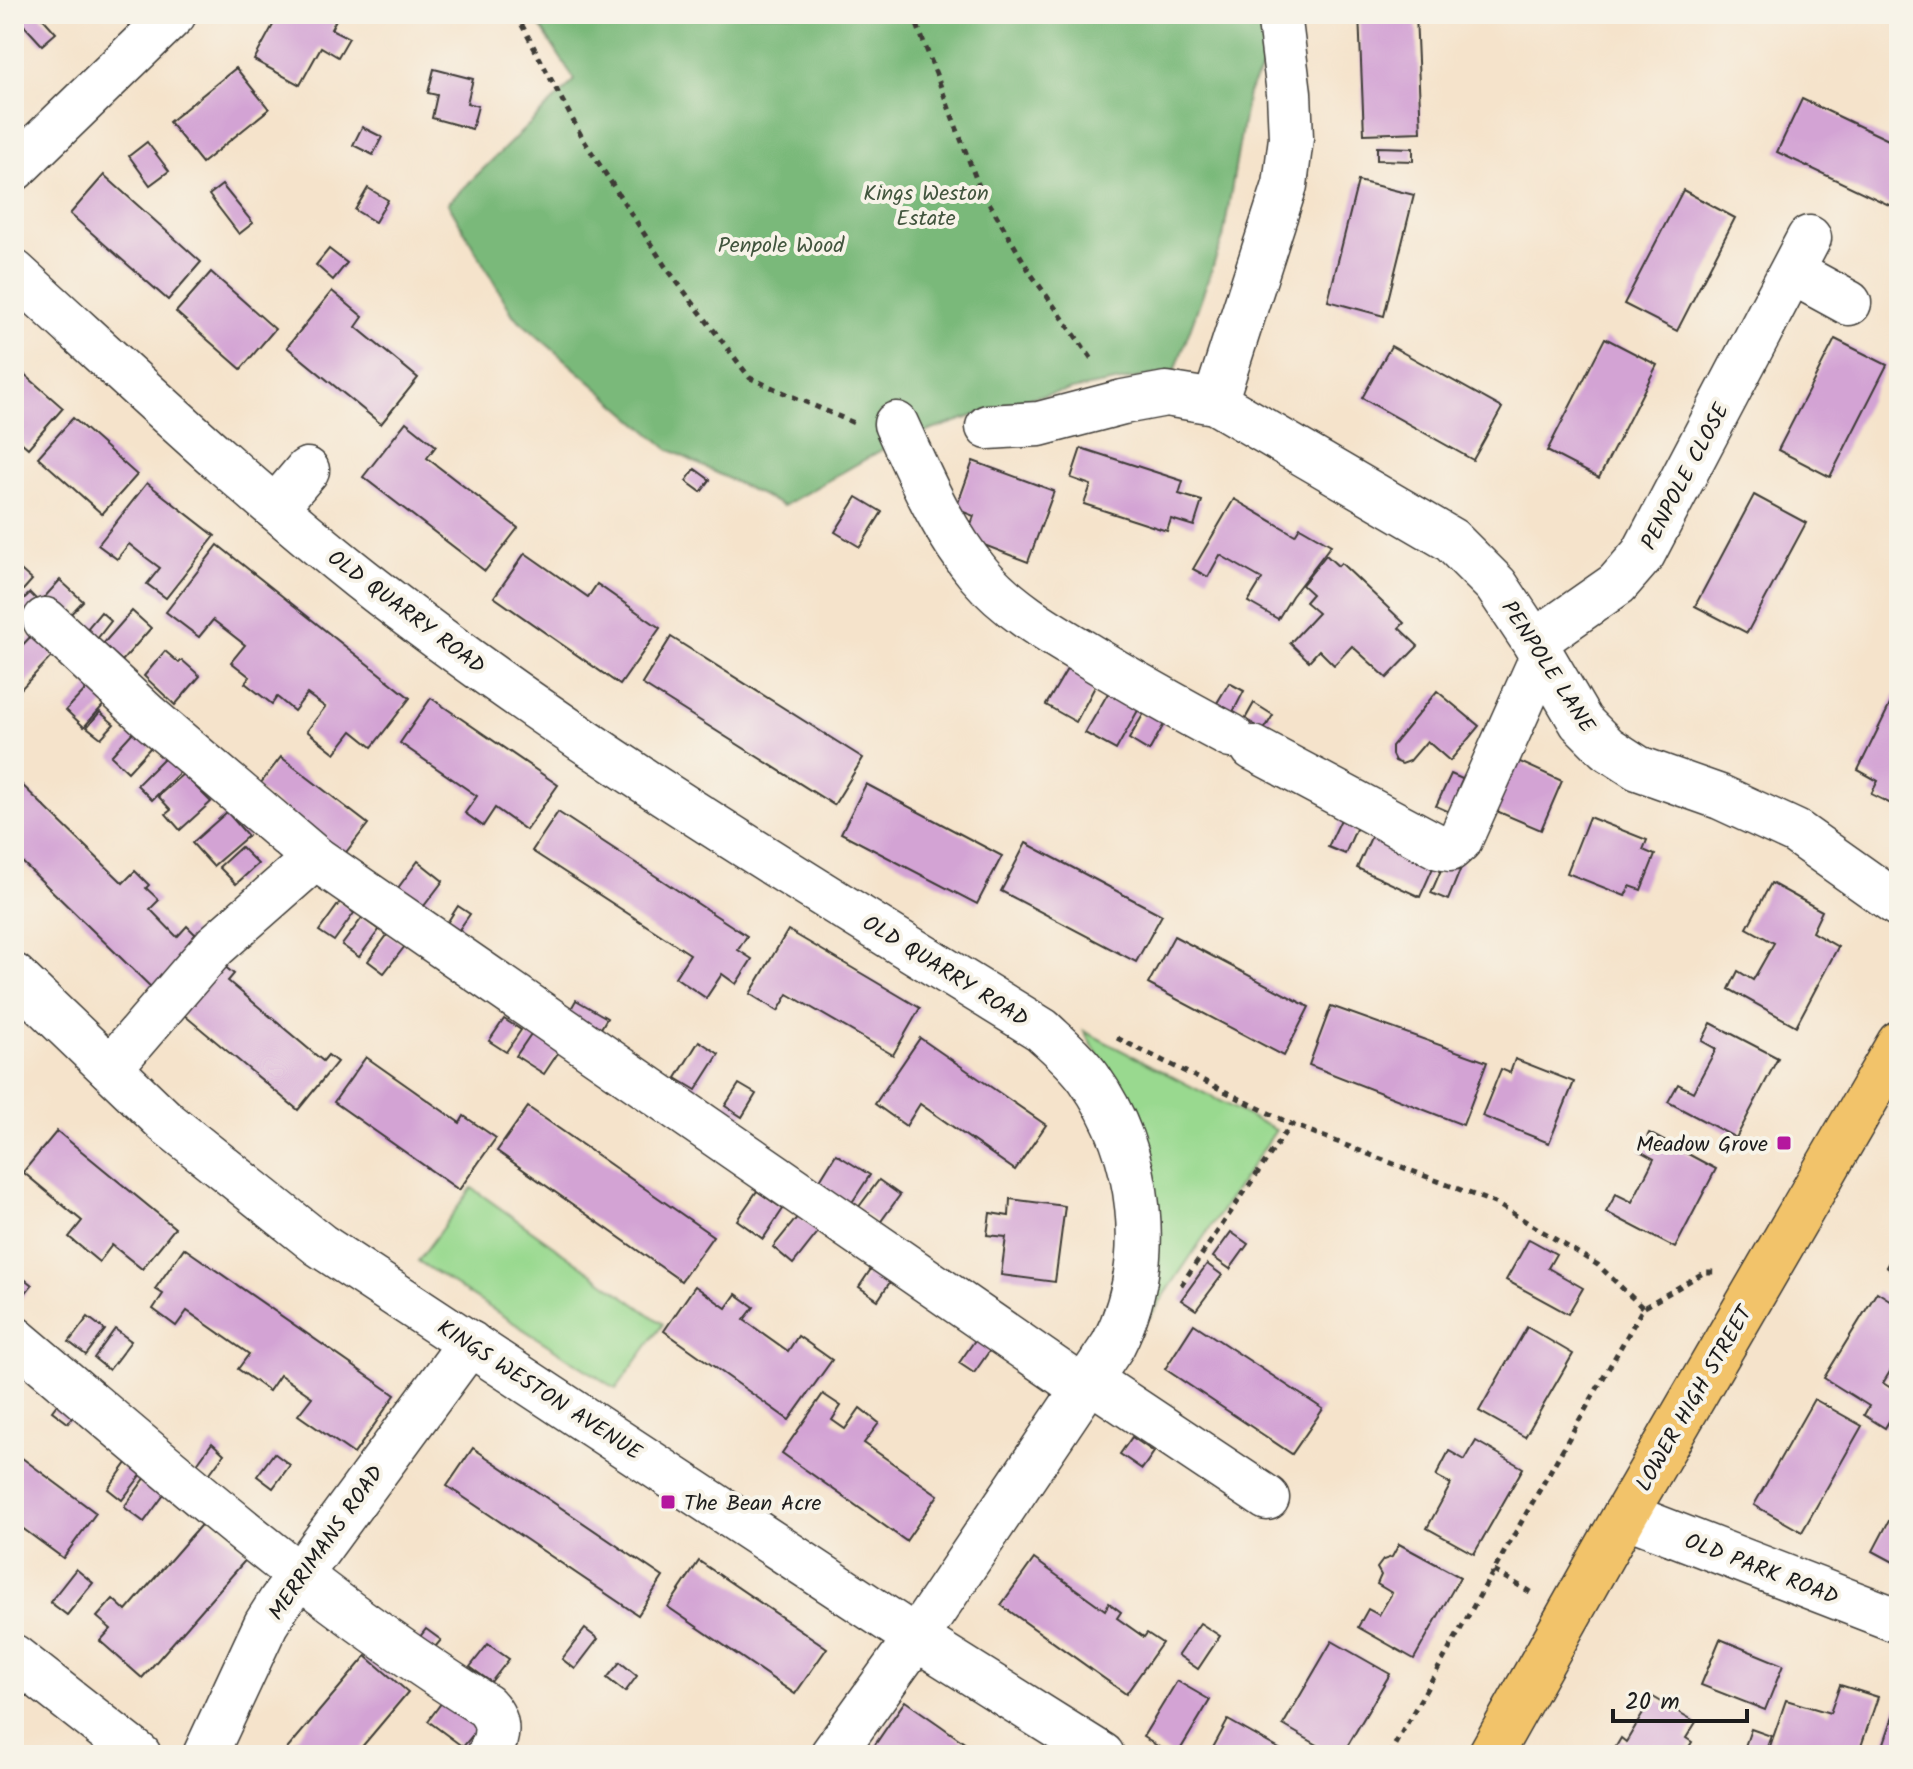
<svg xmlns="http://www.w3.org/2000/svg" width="1913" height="1769" font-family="Kalam,sans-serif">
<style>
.green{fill:#99d98f;stroke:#5a7a56;stroke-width:2}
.forest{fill:#7ab97a;stroke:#4b6a4b;stroke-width:2}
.building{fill:#d3a3d4}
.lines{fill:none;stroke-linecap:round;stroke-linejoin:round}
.minor-casing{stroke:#3d3a36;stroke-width:47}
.major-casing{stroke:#3d3a36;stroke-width:47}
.path{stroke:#3d3a36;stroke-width:5;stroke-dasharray:6 6;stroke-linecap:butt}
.minor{stroke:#fff;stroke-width:44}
.major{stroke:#f2c36a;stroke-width:44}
.poi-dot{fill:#b5179e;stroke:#f7f3e8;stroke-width:3}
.labels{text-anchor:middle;stroke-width:8;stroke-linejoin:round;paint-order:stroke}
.park-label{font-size:22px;fill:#42553e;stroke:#f7f3e8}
.street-label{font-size:22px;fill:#1c1c1c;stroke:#f7f3e8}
.poi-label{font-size:22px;fill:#1c1c1c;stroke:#f7f3e8;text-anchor:end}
</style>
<rect width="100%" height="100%" fill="#f7f3e8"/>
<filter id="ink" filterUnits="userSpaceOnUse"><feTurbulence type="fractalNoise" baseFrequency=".0125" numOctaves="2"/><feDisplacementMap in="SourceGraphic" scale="16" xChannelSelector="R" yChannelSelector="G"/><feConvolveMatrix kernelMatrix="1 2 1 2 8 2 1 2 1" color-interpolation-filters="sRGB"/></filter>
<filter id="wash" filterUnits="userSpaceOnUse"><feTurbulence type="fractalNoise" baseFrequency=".006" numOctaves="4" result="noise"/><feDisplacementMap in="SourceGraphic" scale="32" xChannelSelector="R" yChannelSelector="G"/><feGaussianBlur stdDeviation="1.8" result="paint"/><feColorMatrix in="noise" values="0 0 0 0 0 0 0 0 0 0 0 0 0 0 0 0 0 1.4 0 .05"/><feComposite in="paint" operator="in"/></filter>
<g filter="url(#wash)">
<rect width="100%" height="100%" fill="#f5e3cb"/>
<!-- green -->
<g class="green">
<path d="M1084,1031L1276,1130L1149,1318L1154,1269L1122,1097Z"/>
<path d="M472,1188L663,1324L616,1389L418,1261Z"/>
</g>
<!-- forest -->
<path class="forest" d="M532,14H1292L1248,93L1223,238L1175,371L1023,399L894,443L783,506L668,449L513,315L448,203L575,80Z"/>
<g id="blocks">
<!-- building -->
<g class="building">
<path d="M27,14H39L56,33L42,45L20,21Z"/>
<path d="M279,14H339L331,29L349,38L338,57L321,47L300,85L254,60Z"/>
<path d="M1359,14H1416L1421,132L1364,134Z"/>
<path d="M236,68L269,109L202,163L169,122Z"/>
<path d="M434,69L473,79L467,103L478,106L472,129L432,118L437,95L428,93Z"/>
<path d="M1802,99L1899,145V189L1891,206L1777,152Z"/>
<path d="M362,127L382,137L373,155L353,145Z"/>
<path d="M147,142L169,171L150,185L129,156Z"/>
<path d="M1377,147L1413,148V161L1377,160Z"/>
<path d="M104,175L201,262L168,300L70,214Z"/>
<path d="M1358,181L1414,195L1384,316L1328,301Z"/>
<path d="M222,185L253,223L239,234L209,195Z"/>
<path d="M368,188L388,200L375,222L355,210Z"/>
<path d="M1683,190L1735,218L1677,331L1624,304Z"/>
<path d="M329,249L347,263L333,280L316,265Z"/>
<path d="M211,272L275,329L241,369L176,312Z"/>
<path d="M332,291L363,317L356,327L418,378L381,424L287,347Z"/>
<path d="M1605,338L1657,365L1599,478L1547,451Z"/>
<path d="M1835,339L1887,365L1830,477L1778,450Z"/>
<path d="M1391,346L1502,408L1473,460L1362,398Z"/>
<path d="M14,365L63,408L28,448L14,436Z"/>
<path d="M73,418L137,475L102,514L38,457Z"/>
<path d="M406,422L436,446L427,458L518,528L485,571L363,477Z"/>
<path d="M1081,448L1183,481L1179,494L1202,501L1194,526L1171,519L1167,531L1084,504L1091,485L1071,478Z"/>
<path d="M973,461L1054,491L1028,562L966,538L974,516L956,509Z"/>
<path d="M695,469L710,480L701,492L686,481Z"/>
<path d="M147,483L215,536L166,598L147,584L160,568L144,556L129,544L117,559L98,545Z"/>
<path d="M1754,495L1806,523L1747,633L1695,606Z"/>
<path d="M857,497L882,512L860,547L835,532Z"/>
<path d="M1234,499L1295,535L1300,527L1331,545L1292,596L1278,619L1248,602L1262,579L1220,555L1208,577L1193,569Z"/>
<path d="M218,545L410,698L372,747L352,731L335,753L307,731L325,707L307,694L294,711L277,697L272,704L245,683L250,677L231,662L245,645L213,620L199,637L166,612Z"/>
<path d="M525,553L588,597L597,584L660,628L620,685L494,597Z"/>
<path d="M1326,555L1338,566L1341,563L1404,623L1399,628L1418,646L1387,678L1352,646L1334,665L1319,650L1309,661L1290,643L1318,613L1305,602L1312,594L1302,585Z"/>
<path d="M14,564L32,580L16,598L14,596Z"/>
<path d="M60,580L83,601L65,620L42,600Z"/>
<path d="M30,593L42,605L26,622L14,608Z"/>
<path d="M132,611L151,628L122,661L103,644Z"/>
<path d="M101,612L111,621L97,639L86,630Z"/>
<path d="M33,634L54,654L20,690L14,685V654Z"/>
<path d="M671,637L863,758L834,805L642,684Z"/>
<path d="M165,651L179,663L182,660L200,676L175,705L144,676Z"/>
<path d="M1070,664L1098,681L1076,722L1046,705Z"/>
<path d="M1229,683L1244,691L1233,712L1217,703Z"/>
<path d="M90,685L107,701L84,727L66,710Z"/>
<path d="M1899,686V808L1871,794L1878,781L1858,770Z"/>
<path d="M1111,688L1141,705L1116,750L1085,733Z"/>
<path d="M1437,691L1479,726L1450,761L1427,741L1410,761L1402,764L1395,761L1392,755V746Z"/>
<path d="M431,698L558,785L526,830L495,808L483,826L465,813L477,796L400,743Z"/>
<path d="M1254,703L1273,715L1264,730L1245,719Z"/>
<path d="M1147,708L1167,719L1149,751L1129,739Z"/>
<path d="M100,712L114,724L101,738L87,727Z"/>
<path d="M134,731L151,747L128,772L111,756Z"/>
<path d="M167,755L182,770L152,800L137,785Z"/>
<path d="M281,757L368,824L343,856L257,788Z"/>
<path d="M1509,757L1562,781L1541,830L1487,807Z"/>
<path d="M183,774L211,802L180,830L166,814L171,810L158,796Z"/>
<path d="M1451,774L1469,782L1454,814L1436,806Z"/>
<path d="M14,777L123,883L135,871L149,885L146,888L159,900L150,909L177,937L187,926L203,942L155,991L14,854Z"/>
<path d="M866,784L1002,856L977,904L841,833Z"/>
<path d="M227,812L248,836L213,866L192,843Z"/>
<path d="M558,812L747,936L738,950L752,959L736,984L722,974L706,998L675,977L690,954L532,851Z"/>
<path d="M1344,813L1360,820L1345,854L1328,847Z"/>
<path d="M1589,817L1647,840L1643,850L1655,855L1641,890L1630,886L1625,896L1567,873Z"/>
<path d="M1373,833L1436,861L1420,897L1357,868Z"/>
<path d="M1026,843L1162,915L1136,962L1001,891Z"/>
<path d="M241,847L258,864L236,884L219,867Z"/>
<path d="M1447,856L1463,863L1448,900L1431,893Z"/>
<path d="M418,861L443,881L417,915L392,896Z"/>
<path d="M1771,883L1822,911L1812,932L1838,947L1796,1026L1729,989L1738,971L1753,980L1774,943L1747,928Z"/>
<path d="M340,902L354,913L334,941L319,931Z"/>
<path d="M458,906L470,914L458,931L447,923Z"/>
<path d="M362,918L379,930L359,957L342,945Z"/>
<path d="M788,930L920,1008L893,1055L788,994L778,1011L750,994Z"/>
<path d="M388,934L405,946L384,973L368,961Z"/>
<path d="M1174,936L1309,1007L1284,1056L1148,984Z"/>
<path d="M219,962L234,974L228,981L323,1061L328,1055L337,1062L298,1110L178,1010Z"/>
<path d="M576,1000L607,1018L597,1035L567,1016Z"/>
<path d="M1331,1006L1487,1062L1463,1125L1309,1065Z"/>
<path d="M504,1019L521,1030L506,1052L489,1041Z"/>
<path d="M1711,1023L1778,1058L1736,1138L1668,1102L1678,1084L1693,1092L1716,1049L1702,1041Z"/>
<path d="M533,1031L560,1050L544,1074L516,1056Z"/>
<path d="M920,1038L1046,1125L1015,1170L920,1104L906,1126L875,1104Z"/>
<path d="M699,1041L719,1054L696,1090L676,1078Z"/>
<path d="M366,1057L460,1123L464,1116L496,1138L459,1190L334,1102Z"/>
<path d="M1515,1059L1574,1082L1549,1143L1482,1116L1501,1069L1510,1073Z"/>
<path d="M739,1084L756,1094L742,1117L725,1106Z"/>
<path d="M528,1107L713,1236L681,1281L497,1151Z"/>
<path d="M57,1131L175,1228L142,1269L112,1245L99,1262L69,1237L82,1221L23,1172Z"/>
<path d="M1649,1133L1716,1169L1675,1248L1606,1212L1616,1194L1632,1202L1654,1159L1640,1151Z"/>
<path d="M836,1154L870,1175L851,1204L818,1183Z"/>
<path d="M879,1180L900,1195L879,1224L858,1208Z"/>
<path d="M757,1191L783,1209L763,1239L737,1220Z"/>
<path d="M1010,1199L1065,1206L1055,1282L1001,1275L1006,1237L987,1235L990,1213L1009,1216Z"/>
<path d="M798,1216L819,1231L793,1264L773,1247Z"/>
<path d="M1231,1232L1248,1244L1230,1269L1213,1257Z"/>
<path d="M1529,1239L1556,1254L1548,1268L1583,1288L1568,1314L1506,1280Z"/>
<path d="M1899,1245V1275L1886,1267Z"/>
<path d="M184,1248L395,1395L354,1454L298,1415L312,1397L280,1375L269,1391L238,1369L249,1354L187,1311L176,1326L153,1309L163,1294L155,1289Z"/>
<path d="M1207,1264L1222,1275L1196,1310L1181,1300Z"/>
<path d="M873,1266L892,1279L878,1300L859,1287Z"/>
<path d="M14,1271L32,1285L16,1305L14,1304Z"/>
<path d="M695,1286L726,1308L736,1294L754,1307L744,1320L788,1351L798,1336L832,1360L789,1420L664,1331Z"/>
<path d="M1877,1292L1899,1306V1368L1894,1365L1883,1383L1899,1393V1404L1885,1428L1864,1415L1869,1406L1824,1378Z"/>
<path d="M88,1317L105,1330L86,1355L69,1342Z"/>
<path d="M1194,1324L1323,1409L1292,1454L1165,1369Z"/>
<path d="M1527,1327L1573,1354L1525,1437L1479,1411Z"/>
<path d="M115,1329L131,1341L109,1370L94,1358Z"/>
<path d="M980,1333L995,1343L974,1373L959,1363Z"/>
<path d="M823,1394L841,1406L832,1420L845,1429L860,1408L879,1423L864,1443L938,1495L906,1541L782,1453Z"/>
<path d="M64,1395L80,1407L68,1423L52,1411Z"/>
<path d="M1814,1399L1862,1426L1802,1532L1754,1505Z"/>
<path d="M1132,1437L1154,1452L1142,1469L1120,1454Z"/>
<path d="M1476,1441L1523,1468L1474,1554L1427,1528L1451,1484L1436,1476L1449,1451L1465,1460Z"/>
<path d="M212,1443L224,1454L207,1477L194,1468Z"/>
<path d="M473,1448L663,1577L638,1615L447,1486Z"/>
<path d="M14,1452L96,1513L63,1558L14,1522Z"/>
<path d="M274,1453L290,1465L273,1488L257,1476Z"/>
<path d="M130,1459L145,1470L122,1500L108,1489Z"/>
<path d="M149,1473L169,1488L144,1522L124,1507Z"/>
<path d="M1892,1515L1899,1518V1565L1873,1551Z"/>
<path d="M206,1519L249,1556L142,1678L100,1641L111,1629L97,1617L113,1599L126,1611Z"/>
<path d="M1399,1544L1460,1577L1414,1659L1358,1627L1368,1609L1379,1615L1392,1593L1377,1584L1381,1575L1377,1568L1383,1560L1392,1557Z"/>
<path d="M1034,1559L1105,1610L1109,1603L1121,1612L1117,1618L1144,1637L1147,1633L1162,1643L1126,1694L1001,1605Z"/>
<path d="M699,1561L827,1648L795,1694L668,1607Z"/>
<path d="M76,1569L93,1583L67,1615L50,1602Z"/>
<path d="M1200,1623L1220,1636L1198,1669L1178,1655Z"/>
<path d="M426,1629L441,1640L430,1653L416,1642Z"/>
<path d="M585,1629L598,1639L575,1669L562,1659Z"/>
<path d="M1720,1639L1783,1665L1765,1710L1701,1685Z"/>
<path d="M1332,1641L1390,1674L1342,1755H1335L1283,1725Z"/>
<path d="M488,1644L509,1659L491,1682L470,1667Z"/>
<path d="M366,1656L408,1692L382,1723L355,1755H282Z"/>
<path d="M620,1662L637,1676L625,1692L607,1678Z"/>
<path d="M1177,1681L1210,1700L1177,1755H1172L1143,1737Z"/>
<path d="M1840,1685L1878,1697L1858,1755H1799L1790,1752L1789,1755H1767L1786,1700L1830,1713Z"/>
<path d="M1653,1697L1696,1722L1686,1738L1692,1742L1684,1755H1611L1621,1738L1626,1742Z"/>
<path d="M445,1698L481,1725L463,1747L428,1721Z"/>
<path d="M905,1701L941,1726L981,1755H868Z"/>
<path d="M1897,1705L1899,1706V1755H1889L1881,1752Z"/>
<path d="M1228,1720L1290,1755H1209Z"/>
<path d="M1751,1729L1771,1736L1764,1755H1742Z"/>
</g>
</g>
</g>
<g filter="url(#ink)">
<use href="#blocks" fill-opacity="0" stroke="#3d3a36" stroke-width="2"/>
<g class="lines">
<defs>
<g id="minor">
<path d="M14,169L174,14"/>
<path d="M14,272C128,376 240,483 361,579C575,747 811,887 1042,1030C1058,1045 1076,1060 1089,1078C1143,1154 1156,1261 1113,1345L916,1638L832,1755"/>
<path d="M1792,272L1849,303"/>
<path d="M1215,402L1285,185L1291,138L1289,93L1279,14"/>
<path d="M896,424C920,476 942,530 979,574C1007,607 1044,629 1081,651C1130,681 1180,709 1231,736"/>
<path d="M988,427L1039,424L1123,402L1166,394L1215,402L1451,540L1496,585L1534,642L1581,722L1607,748L1638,768L1720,797L1796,832L1899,905"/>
<path d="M275,508L307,470"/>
<path d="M45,620L148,716L315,858L1084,1389"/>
<path d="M1534,642L1617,584L1643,554L1809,238"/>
<path d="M1253,748L1439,847L1450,849L1460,840L1542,657"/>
<path d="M14,976L167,1123L320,1245L916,1638L1102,1755"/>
<path d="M110,1068L215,946L315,858"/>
<path d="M14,1338C167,1467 316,1601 486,1706C501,1722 498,1737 489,1755"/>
<path d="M1090,1380L1267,1498"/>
<path d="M1625,1515L1899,1621"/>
<path d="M14,1657L139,1755"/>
<path d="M205,1755L266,1624L280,1602L470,1343"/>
</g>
<path id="major" d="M1490,1755L1625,1515L1899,1043"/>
</defs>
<!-- minor casing -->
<use href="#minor" class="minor-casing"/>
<!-- major casing -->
<use href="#major" class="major-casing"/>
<!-- path -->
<g class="path">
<path d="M516,14L583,139L665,266L750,378L854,423"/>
<path d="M913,14L978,184L1031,274L1094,362"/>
<path d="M1117,1038L1291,1124L1497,1204L1598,1265L1643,1308"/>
<path d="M1181,1285L1291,1124"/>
<path d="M1494,1571L1532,1593"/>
<path d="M1389,1755L1643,1308L1705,1272H1714"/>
</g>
<!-- minor -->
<use href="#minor" class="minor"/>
<!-- major -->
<use href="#major" class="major"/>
</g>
</g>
<!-- markers -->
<g class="poi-dot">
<rect x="1776" y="1135" width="16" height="16" rx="4"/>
<rect x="660" y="1494" width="16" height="16" rx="4"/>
</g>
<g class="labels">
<!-- park labels -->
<g class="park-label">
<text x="926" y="200">Kings Weston<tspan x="926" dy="25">Estate</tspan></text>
<text x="781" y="252">Penpole Wood</text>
</g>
<!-- street labels -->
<g class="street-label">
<text transform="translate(1684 476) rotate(-62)" y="8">PENPOLE CLOSE</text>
<text transform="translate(407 611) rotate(37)" y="8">OLD QUARRY ROAD</text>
<text transform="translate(1549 666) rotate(57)" y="8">PENPOLE LANE</text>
<text transform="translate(946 970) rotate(32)" y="8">OLD QUARRY ROAD</text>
<text transform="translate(540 1389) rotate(33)" y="8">KINGS WESTON AVENUE</text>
<text transform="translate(1693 1398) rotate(-60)" y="8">LOWER HIGH STREET</text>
<text transform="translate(325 1542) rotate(-55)" y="8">MERRIMANS ROAD</text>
<text transform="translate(1762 1568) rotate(21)" y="8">OLD PARK ROAD</text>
</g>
<!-- poi labels -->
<g class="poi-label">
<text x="1768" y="1151">Meadow Grove</text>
<text x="684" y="1510" text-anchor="start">The Bean Acre</text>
</g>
</g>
<!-- margin -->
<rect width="1913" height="1769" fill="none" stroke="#f7f3e8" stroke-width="48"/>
<!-- scale -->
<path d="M1613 1709v12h134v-12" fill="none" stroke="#1c1c1c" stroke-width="4"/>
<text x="1625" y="1709" font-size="24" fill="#1c1c1c" stroke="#f7f3e8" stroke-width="6" paint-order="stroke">20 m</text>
</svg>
